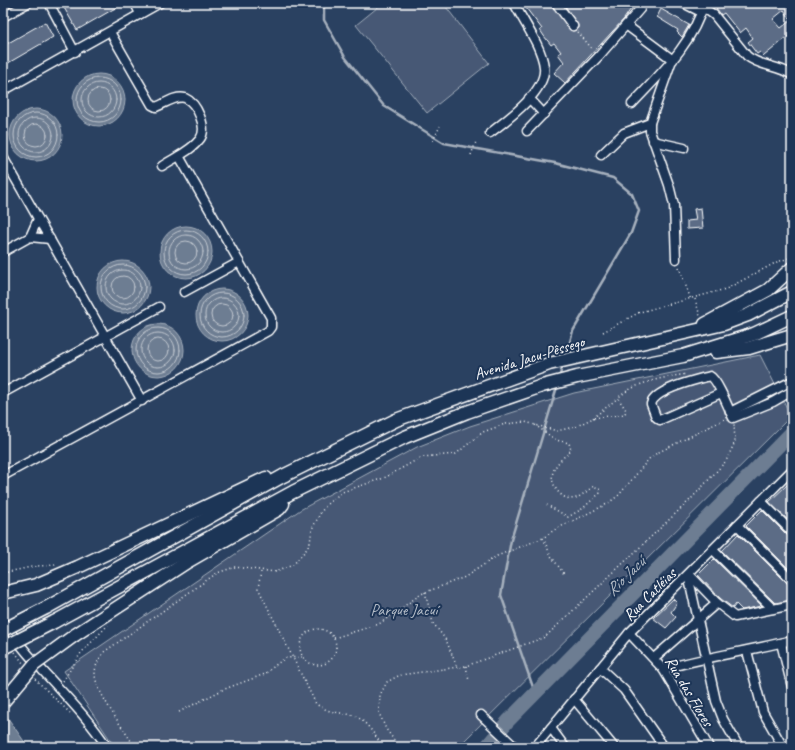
<svg xmlns="http://www.w3.org/2000/svg" width="795" height="750" font-family="Caveat,sans-serif">
<style>
.green{fill:#465975;stroke:#a2acba}
.water{fill:#6d7d92;stroke:#a7b1be}
.lines{fill:none;stroke-linecap:round;stroke-linejoin:round}
.shore{stroke:#c5cbd3;stroke-width:1}
.stream{stroke:#a7b1be;stroke-width:2.5}
.river{stroke:#6d7d92;stroke-width:14}
.building{fill:#5b6c86;stroke:#fff;fill-rule:evenodd}
.minor-casing{stroke:#fff;stroke-width:11}
.highway-casing{stroke:#fff;stroke-width:15}
.path{stroke:#fff;stroke-width:1.5;stroke-dasharray:1 3;stroke-linecap:butt}
.minor{stroke:#1d3557;stroke-width:8}
.highway{stroke:#1d3557;stroke-width:12}
.highway-bridge-casing{stroke:#fff;stroke-width:15;stroke-linecap:butt}
.highway-bridge{stroke:#1d3557;stroke-width:12}
.labels{text-anchor:middle;stroke-width:4;stroke-linejoin:round;paint-order:stroke}
.street-label{font-size:16px;fill:#fff;stroke:#1d3557}
.park-label{font-size:16px;fill:#b5bdc8;stroke:#1d3557}
.water-label{font-size:17px;font-style:italic;fill:#b6bec8;stroke:#1d3557}
</style>
<rect width="100%" height="100%" fill="#2a4161"/>
<filter id="ink" filterUnits="userSpaceOnUse"><feTurbulence type="fractalNoise" baseFrequency=".025" numOctaves="2"/><feDisplacementMap in="SourceGraphic" scale="8" xChannelSelector="R" yChannelSelector="G"/><feConvolveMatrix kernelMatrix="1 2 1 2 8 2 1 2 1" color-interpolation-filters="sRGB"/></filter>
<g filter="url(#ink)">
<!-- green -->
<g class="green">
<path d="M383,3H443L489,63L427,113L356,25Z"/>
<path d="M760,355L791,416L458,747H115L64,671L300,510L417,447L470,426L574,393Z"/>
</g>
<!-- water -->
<g class="water">
<circle cx="99" cy="100" r="26"/>
<circle cx="36" cy="135" r="26"/>
<circle cx="186" cy="252" r="26"/>
<circle cx="123" cy="287" r="26"/>
<circle cx="222" cy="315" r="26"/>
<circle cx="158" cy="350" r="26"/>
<path d="M3,711L28,747H3Z"/>
</g>
<g class="lines">
<!-- shore -->
<g class="shore">
<circle cx="99" cy="100" r="22"/>
<circle cx="99" cy="100" r="17"/>
<circle cx="99" cy="100" r="11"/>
<circle cx="36" cy="135" r="22"/>
<circle cx="36" cy="135" r="17"/>
<circle cx="36" cy="135" r="11"/>
<circle cx="186" cy="252" r="22"/>
<circle cx="186" cy="252" r="17"/>
<circle cx="186" cy="252" r="11"/>
<circle cx="123" cy="287" r="22"/>
<circle cx="123" cy="287" r="17"/>
<circle cx="123" cy="287" r="11"/>
<circle cx="222" cy="315" r="22"/>
<circle cx="222" cy="315" r="17"/>
<circle cx="222" cy="315" r="11"/>
<circle cx="158" cy="350" r="22"/>
<circle cx="158" cy="350" r="17"/>
<circle cx="158" cy="350" r="11"/>
</g>
<!-- stream -->
<g class="stream">
<path d="M324,3V20L345,57L384,106L444,143L555,163L613,178L632,194L639,211L631,233L573,331L566,355"/>
<path d="M559,378L563,364"/>
<path d="M535,693L501,595L511,540L557,387"/>
</g>
<!-- river -->
<path class="river" d="M486,747L508,721L792,432"/>
</g>
<!-- building -->
<g class="building">
<path d="M69,3H124L77,30L63,6Z"/>
<path d="M525,3H551L569,29L573,31L578,29V25L563,3H635L624,19L565,83L554,73L564,62L558,54L561,52L554,43L551,45L544,36L540,30L542,29L526,8L527,7Z"/>
<path d="M718,3H792V33L764,56L760,52L757,54L748,42L753,38L746,28L740,33L724,13L721,15L715,6ZM784,10L791,20L781,28L773,19Z"/>
<path d="M661,9L689,25L682,37L677,32L678,30L657,17Z"/>
<path d="M45,22L53,37L3,66V46Z"/>
<path d="M701,208L703,228L687,229V221L696,220L694,209Z"/>
<path d="M788,484L792,488V520L790,522L792,524L769,502Z"/>
<path d="M762,510L788,536L792,537V572L746,526Z"/>
<path d="M738,534L788,584L792,585V600L775,603L722,551Z"/>
<path d="M714,559L762,606L742,610L736,604L733,608L721,599L698,575Z"/>
<path d="M673,599L677,603L671,612L676,617L666,628L653,618Z"/>
</g>
<g class="lines">
<defs>
<g id="minor">
<path d="M49,3L75,52"/>
<path d="M135,3L140,14"/>
<path d="M556,3L573,26"/>
<path d="M683,3L701,12"/>
<path d="M703,7L714,15L747,56C760,67 779,65 792,75"/>
<path d="M3,17L28,3"/>
<path d="M626,25L673,60"/>
<path d="M110,32L152,105L156,107C164,104 176,95 185,98C197,103 208,128 200,139C191,151 174,158 162,166"/>
<path d="M671,63L650,123V131L669,185L674,205L676,259"/>
<path d="M3,91L160,3"/>
<path d="M529,98L544,114"/>
<path d="M632,104C660,74 693,44 704,3"/>
<path d="M527,131L599,56L640,9L641,3"/>
<path d="M490,133C507,120 547,91 544,67C542,47 523,21 514,3"/>
<path d="M653,141L684,148"/>
<path d="M601,155L624,133L650,123"/>
<path d="M3,157L142,401"/>
<path d="M30,237L38,219"/>
<path d="M3,252L30,237L50,239"/>
<path d="M184,292L239,262"/>
<path d="M3,393L159,307"/>
<path d="M721,393L660,420L656,417L651,404C655,389 696,380 710,376C717,379 729,409 733,418L773,402L792,391"/>
<path d="M730,412L792,381"/>
<path d="M3,476L268,331L271,327V318L179,156"/>
<path d="M761,501L792,532"/>
<path d="M737,525L792,580"/>
<path d="M713,550L773,609"/>
<path d="M689,574L717,603L735,617L792,605"/>
<path d="M688,575L716,701L723,719L739,747"/>
<path d="M3,621C33,667 77,701 107,747"/>
<path d="M629,633L663,669L709,747"/>
<path d="M781,643L792,687"/>
<path d="M747,651L763,712L783,747"/>
<path d="M654,658L717,603"/>
<path d="M600,668L624,690L664,747"/>
<path d="M663,669C705,657 749,651 792,640"/>
<path d="M574,699L614,747"/>
<path d="M481,715L515,747"/>
<path d="M551,728L565,747"/>
<path d="M535,747L629,633L792,470"/>
</g>
<g id="highway">
<path d="M705,324L768,290L792,268"/>
<path d="M716,352L749,348L792,335"/>
<path d="M3,593L36,585L78,567L266,478"/>
<path d="M46,608L283,476L396,420L549,364L724,324L748,315L792,292"/>
<path d="M54,622L293,492L405,437L467,412L542,386L577,377L683,356L754,334L792,316"/>
<path d="M75,635L187,562L279,509L283,504"/>
</g>
</defs>
<!-- minor casing -->
<use href="#minor" class="minor-casing"/>
<!-- highway casing -->
<use href="#highway" class="highway-casing"/>
<!-- path -->
<g class="path">
<path d="M578,32L593,50"/>
<path d="M433,141L440,126"/>
<path d="M471,155L476,142"/>
<path d="M679,267L691,300"/>
<path d="M695,299L700,316"/>
<path d="M603,332L640,312L726,289L777,262L792,257"/>
<path d="M593,418L618,398"/>
<path d="M535,425L556,440L569,443L571,450C565,456 556,463 553,472C549,484 562,503 576,498C582,496 589,489 594,486L599,489L600,493L582,509L568,517L547,505"/>
<path d="M543,538L551,556L564,574"/>
<path d="M261,572L258,588L316,704C332,715 339,711 355,716C364,719 378,738 382,747"/>
<path d="M3,573L36,566L56,565"/>
<path d="M425,592L433,623L446,640L457,667"/>
<circle cx="318" cy="647" r="18"/>
<path d="M334,638L379,624L421,594L465,577L497,556L543,538L554,530L607,504L619,495L649,459L657,453L725,419"/>
<path d="M15,652L23,663"/>
<path d="M466,666L469,681"/>
<path d="M35,679L70,713"/>
<path d="M63,681L81,653L108,625"/>
<path d="M179,712L222,690L265,674L278,663L286,658L302,657"/>
<path d="M135,747C125,731 95,691 95,674C95,665 99,659 104,652L217,573L235,567L275,572L293,565L306,550L310,543L312,529L321,512L327,504L342,492L384,478L422,457L456,454L483,432L505,424L525,422L557,431L577,426L593,418L625,414L626,410L618,398C634,382 666,377 687,374"/>
<path d="M399,747L386,729L379,713L380,695L387,682L400,675L466,666L545,637L690,500L726,461L735,442L734,424"/>
</g>
<!-- minor -->
<use href="#minor" class="minor"/>
<!-- highway -->
<use href="#highway" class="highway"/>
<defs>
<g id="highway-bridge">
<path d="M3,630L46,608"/>
<path d="M3,648L54,622"/>
<path d="M3,702L34,665L75,635"/>
</g>
</defs>
<!-- highway-bridge casing -->
<use href="#highway-bridge" class="highway-bridge-casing"/>
<!-- highway-bridge -->
<use href="#highway-bridge" class="highway-bridge"/>
</g>
</g>
<g class="labels">
<!-- street labels -->
<g class="street-label">
<text transform="translate(529 357) rotate(-17)" y="6">Avenida Jacu-Pêssego</text>
<text transform="translate(649 594) rotate(-45)" y="6">Rua Catléias</text>
<text transform="translate(690 691) rotate(59)" y="6">Rua das Flores</text>
</g>
<!-- park labels -->
<g class="park-label">
<text x="404" y="615">Parque Jacuí</text>
</g>
<!-- water labels -->
<g class="water-label">
<text transform="translate(625 576) rotate(-45)" y="6">Rio Jacú</text>
</g>
</g>
<!-- margin -->
<rect width="795" height="750" fill="none" stroke="#1d3557" stroke-width="16"/>
<rect x="8" y="8" width="779" height="734" fill="none" stroke="#fff" stroke-width="1.5" filter="url(#ink)"/>
</svg>
